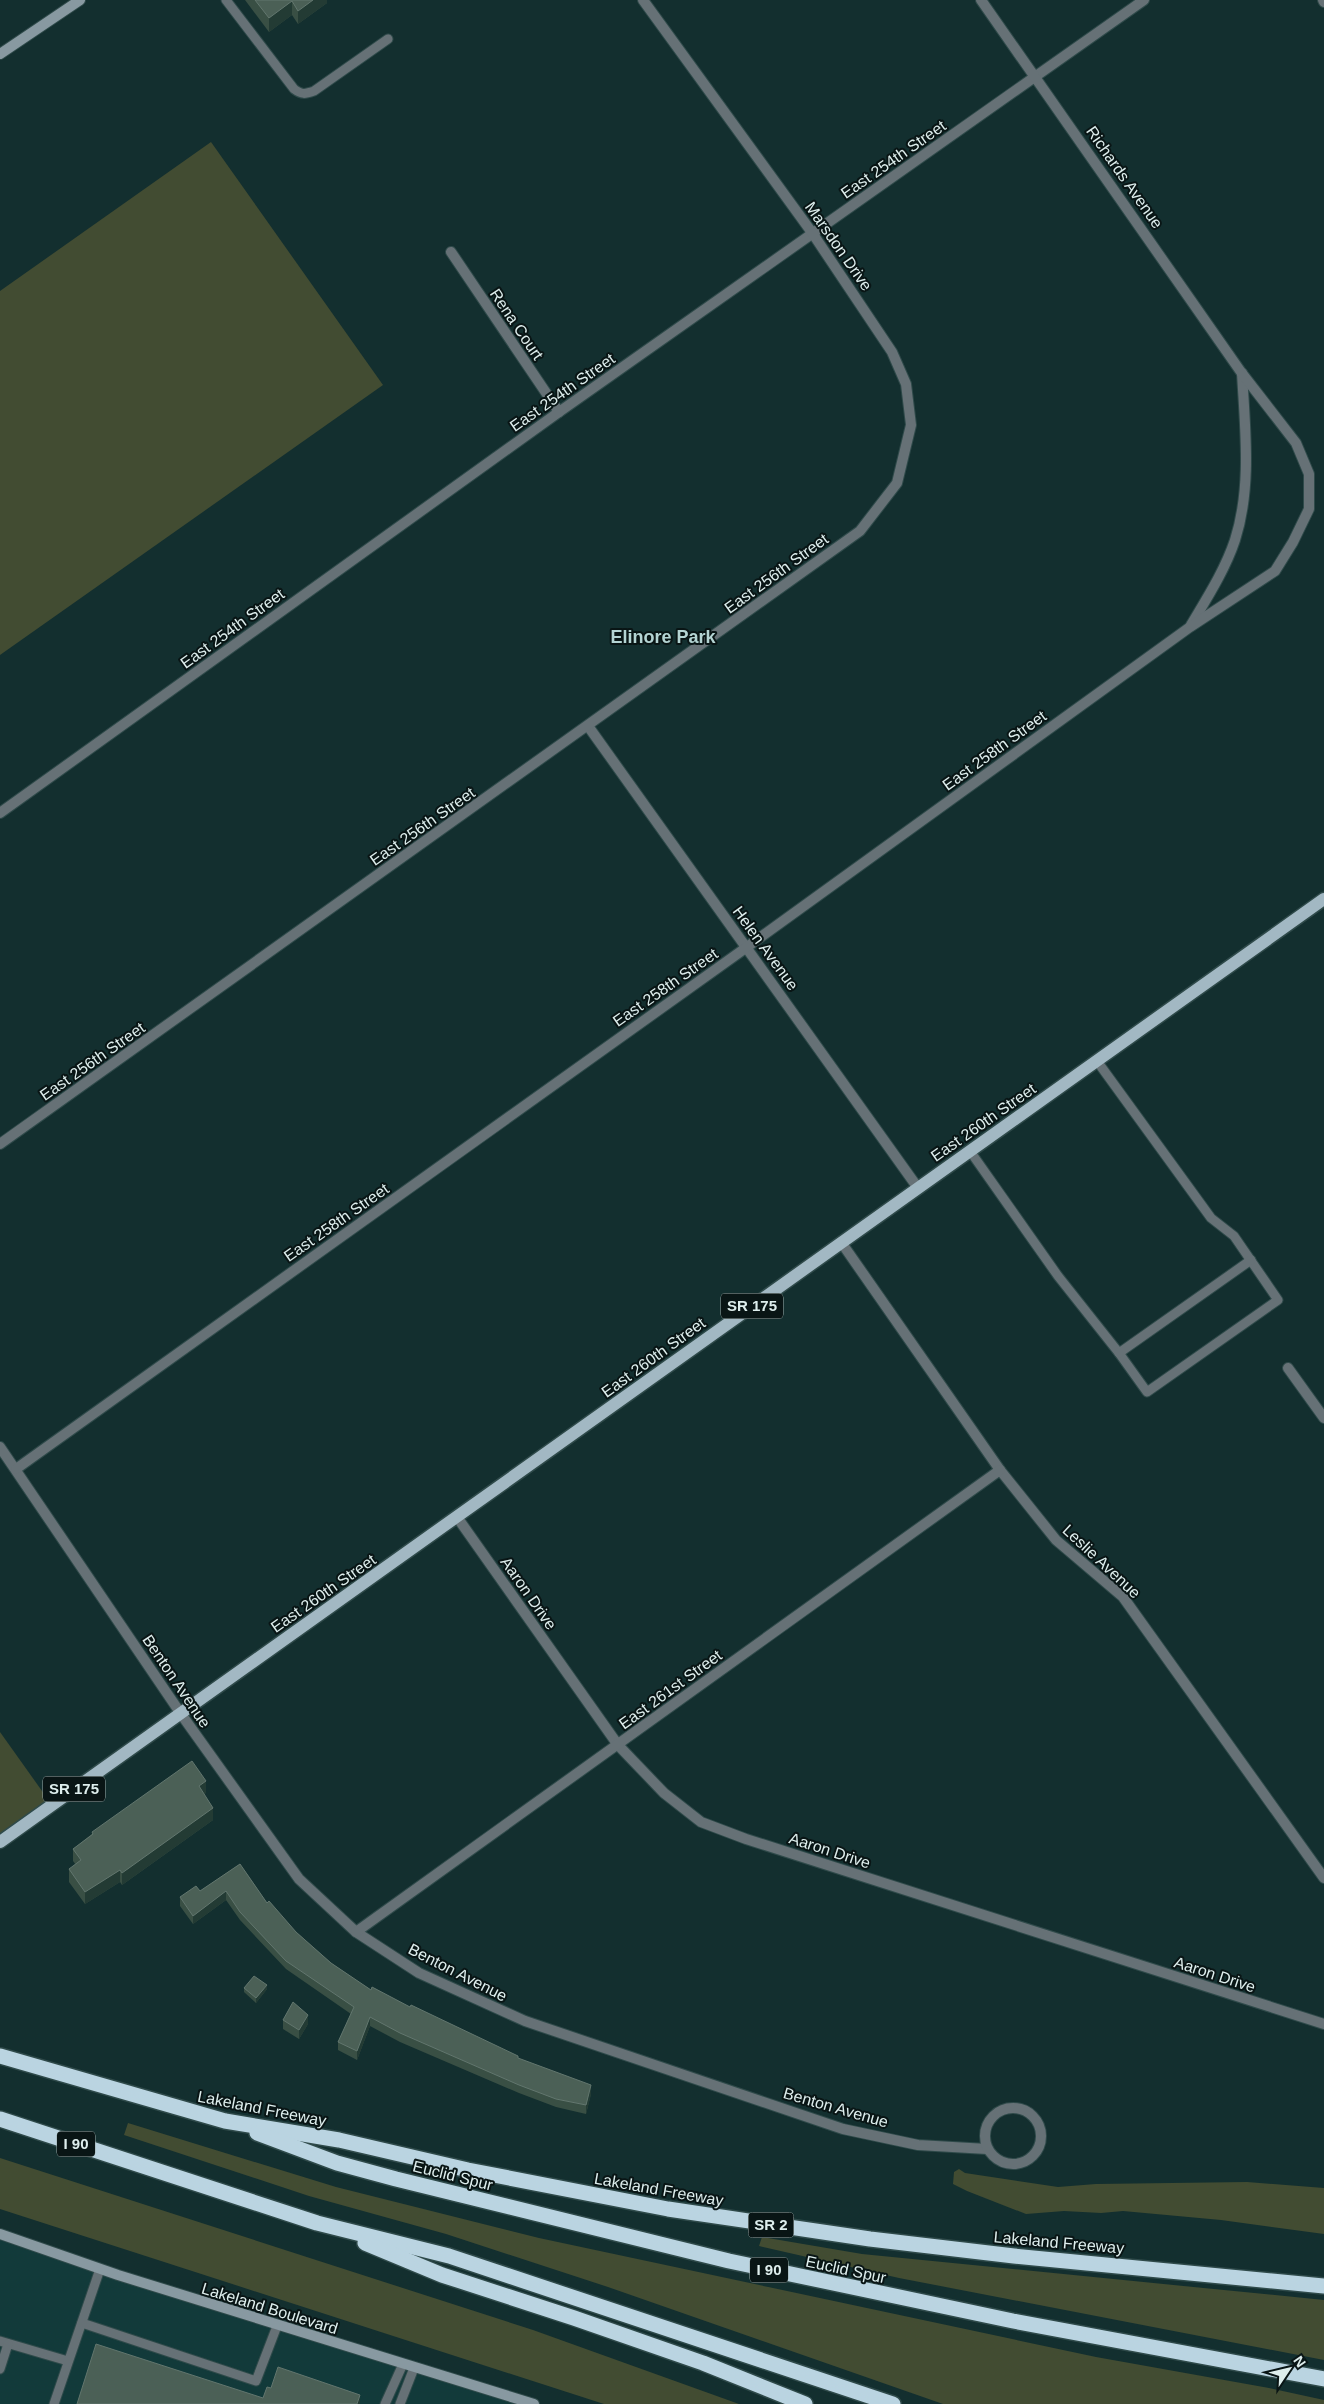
<svg xmlns="http://www.w3.org/2000/svg" width="1324" height="2404" font-family="Helvetica,sans-serif">
<style>
.built{fill:#123a3a}
.green{fill:#424c32}
.lines{fill:none;stroke-linecap:round;stroke-linejoin:round}
.lane-casing{stroke:#2f4a4a;stroke-width:11}
.street-casing{stroke:#2f4a4a;stroke-width:12}
.secondary-casing{stroke:#2f4a4a;stroke-width:12}
.primary-casing{stroke:#2f4a4a;stroke-width:15}
.highway-casing{stroke:#2f4a4a;stroke-width:18}
.lane{stroke:#667176;stroke-width:9}
.street{stroke:#667176;stroke-width:10}
.secondary{stroke:#8899a1;stroke-width:10}
.primary{stroke:#a2b8c3;stroke-width:12}
.highway{stroke:#bad4e1;stroke-width:15}
.wall{fill:#394f44}
.shaded-wall{fill:#233b34}
.building{fill:#4b6056;stroke:#62766e}
.labels{text-anchor:middle;stroke-width:4;stroke-linejoin:round;paint-order:stroke}
.shield{fill:#091515;stroke:#9eadac;stroke-width:1}
.shield-label{font-size:15px;font-weight:bold;fill:#deeeed}
.street-label{font-size:16px;fill:#deeeed;stroke:#091515}
.neighbourhood-label{font-size:18px;font-weight:bold;fill:#b4d4d3;stroke:#091515}
</style>
<rect width="100%" height="100%" fill="#132f2f"/>
<!-- built -->
<path class="built" d="M0,2234L534,2404H0Z"/>
<!-- green -->
<g class="green">
<path d="M211,142L383,385L0,655V291Z"/>
<path d="M0,1732L52,1805L0,1842Z"/>
<path d="M128,2123L336,2187L539,2238L1096,2357L1269,2388L1324,2400V2404H943L608,2287L446,2234L309,2196L124,2135Z"/>
<path d="M0,2158L533,2330L739,2404H604L0,2209Z"/>
<path d="M959,2169L965,2173L1058,2187L1096,2184L1247,2182L1324,2188V2234L1221,2220L1123,2211L1101,2213L1064,2211L1026,2214L967,2191L953,2184L954,2172Z"/>
<path d="M762,2237L862,2254L1324,2300V2360L899,2278L759,2246Z"/>
</g>
<g class="lines">
<defs>
<g id="lane">
<path d="M226,0L294,89C302,95 305,94 314,91L388,39"/>
<path d="M970,1151L1058,1276L1119,1353L1147,1392L1278,1300L1234,1236L1211,1218L1097,1061"/>
<path d="M1119,1353L1251,1260"/>
<path d="M82,2323L256,2381L277,2326"/>
<path d="M0,2341L68,2361"/>
<path d="M0,2369L8,2344"/>
<path d="M54,2404L100,2269"/>
<path d="M385,2404L403,2364"/>
<path d="M400,2404L414,2368"/>
</g>
<g id="street">
<path d="M1323,0L1324,2"/>
<path d="M451,252L559,412"/>
<path d="M1191,625C1207,598 1225,570 1235,540C1252,487 1245,428 1242,373"/>
<path d="M588,726L918,1188"/>
<path d="M0,813L559,412L1144,0"/>
<path d="M0,1144L860,531L897,483L911,425L906,384L892,352L813,234L643,0"/>
<path d="M841,1242L1000,1470L1056,1540L1123,1597L1324,1878"/>
<path d="M1288,1368L1324,1418"/>
<path d="M0,1447L181,1714L299,1879L356,1932L419,1973L525,2021L843,2129L918,2145L987,2149"/>
<path d="M16,1469L747,947L1190,627L1275,571L1293,542L1309,509V474L1296,443L1241,372L981,0"/>
<path d="M457,1517L618,1745L664,1793L701,1822L746,1839L1324,2024"/>
<path d="M356,1932L1000,1470"/>
<circle cx="1013" cy="2136" r="28"/>
</g>
<g id="secondary">
<path d="M0,54L80,0"/>
<path d="M0,2234L118,2275L534,2404"/>
</g>
<path id="primary" d="M0,1842L1324,899"/>
<g id="highway">
<path d="M0,2056L225,2121L339,2140L468,2170L668,2209L870,2239L1014,2256L1324,2286"/>
<path d="M0,2119L317,2223L449,2256L893,2404"/>
<path d="M257,2133L337,2163L396,2179L729,2261L1013,2321L1324,2379"/>
<path d="M365,2243L442,2275L574,2318L703,2363L805,2404"/>
</g>
</defs>
<!-- lane casing -->
<use href="#lane" class="lane-casing"/>
<!-- street casing -->
<use href="#street" class="street-casing"/>
<!-- secondary casing -->
<use href="#secondary" class="secondary-casing"/>
<!-- primary casing -->
<use href="#primary" class="primary-casing"/>
<!-- highway casing -->
<use href="#highway" class="highway-casing"/>
<!-- lane -->
<use href="#lane" class="lane"/>
<!-- street -->
<use href="#street" class="street"/>
<!-- secondary -->
<use href="#secondary" class="secondary"/>
<!-- primary -->
<use href="#primary" class="primary"/>
<!-- highway -->
<use href="#highway" class="highway"/>
</g>
<!-- wall -->
<g class="wall">
<path d="M245,0H327V3L298,24L292,15L269,32Z"/>
<path d="M206,1793L204,1794L213,1820L122,1885L120,1882L85,1904L69,1882V1869L76,1865L73,1861V1849L92,1834V1832Z"/>
<path d="M240,1864L267,1903L296,1932L331,1963L371,1990L518,2058L591,2094L586,2114L556,2107L519,2093L400,2042L370,2026L357,2060L338,2050V2042L351,2014L286,1969L240,1920L226,1900L193,1924L180,1906V1897L200,1891Z"/>
<path d="M244,1988L267,1989L256,2003L244,1992Z"/>
<path d="M283,2020L308,2024L299,2039L283,2029Z"/>
</g>
<!-- shaded-wall -->
<g class="shaded-wall">
<path d="M313,0H327V3L298,24V11Z"/>
<path d="M292,1V15L269,32V18Z"/>
<path d="M206,1781V1793L199,1798V1786Z"/>
<path d="M213,1808V1820L122,1885V1873Z"/>
<path d="M120,1870V1882L85,1904V1892Z"/>
<path d="M226,1891V1900L193,1924V1916Z"/>
<path d="M267,1985V1989L256,2003V1998Z"/>
<path d="M308,2015V2024L299,2039V2030Z"/>
<path d="M370,2017V2026L357,2060V2051Z"/>
<path d="M591,2085V2094L586,2114V2105Z"/>
<path d="M360,2395V2404H357Z"/>
</g>
<!-- building -->
<g class="building">
<path d="M255,0H313L298,11L292,1L269,18Z"/>
<path d="M192,1761L206,1781L199,1786L213,1808L122,1873L120,1870L85,1892L69,1869L81,1860L73,1849L93,1834L92,1832Z"/>
<path d="M240,1864L267,1903L269,1901L296,1932L331,1963L371,1990L372,1987L410,2007L411,2005L518,2056V2058L591,2085L586,2105L556,2099L519,2085L400,2033L370,2017L357,2051L338,2042L354,2007L286,1961L240,1912L226,1891L193,1916L180,1897L196,1886L200,1891Z"/>
<path d="M254,1976L267,1985L256,1998L244,1988Z"/>
<path d="M293,2002L308,2015L299,2030L283,2020Z"/>
<path d="M96,2344L263,2398L267,2387L271,2388L278,2367L360,2395L357,2404H77Z"/>
</g>
<g class="labels">
<!-- shield labels -->
<g class="shield">
<rect x="721" y="1293.5" width="62" height="25" rx="4"/>
<rect x="43" y="1776.5" width="62" height="25" rx="4"/>
<rect x="57" y="2131.5" width="38" height="25" rx="4"/>
<rect x="748.5" y="2212.5" width="45" height="25" rx="4"/>
<rect x="750" y="2257.5" width="38" height="25" rx="4"/>
</g>
<g class="shield-label">
<text x="752" y="1311">SR 175</text>
<text x="74" y="1794">SR 175</text>
<text x="76" y="2149">I 90</text>
<text x="771" y="2230">SR 2</text>
<text x="769" y="2275">I 90</text>
</g>
<!-- street labels -->
<g class="street-label">
<text transform="translate(893 159) rotate(-35)" y="6">East 254th Street</text>
<text transform="translate(1125 177) rotate(55)" y="6">Richards Avenue</text>
<text transform="translate(839 246) rotate(55)" y="6">Marsdon Drive</text>
<text transform="translate(517 324) rotate(56)" y="6">Rena Court</text>
<text transform="translate(562 392) rotate(-35)" y="6">East 254th Street</text>
<text transform="translate(776 573) rotate(-36)" y="6">East 256th Street</text>
<text transform="translate(232 628) rotate(-36)" y="6">East 254th Street</text>
<text transform="translate(994 750) rotate(-36)" y="6">East 258th Street</text>
<text transform="translate(422 826) rotate(-35)" y="6">East 256th Street</text>
<text transform="translate(766 948) rotate(54)" y="6">Helen Avenue</text>
<text transform="translate(665 987) rotate(-35)" y="6">East 258th Street</text>
<text transform="translate(92 1061) rotate(-35)" y="6">East 256th Street</text>
<text transform="translate(983 1122) rotate(-35)" y="6">East 260th Street</text>
<text transform="translate(336 1222) rotate(-35)" y="6">East 258th Street</text>
<text transform="translate(653 1357) rotate(-36)" y="6">East 260th Street</text>
<text transform="translate(1102 1561) rotate(43)" y="6">Leslie Avenue</text>
<text transform="translate(323 1593) rotate(-35)" y="6">East 260th Street</text>
<text transform="translate(529 1593) rotate(55)" y="6">Aaron Drive</text>
<text transform="translate(177 1681) rotate(56)" y="6">Benton Avenue</text>
<text transform="translate(670 1689) rotate(-36)" y="6">East 261st Street</text>
<text transform="translate(830 1850) rotate(18)" y="6">Aaron Drive</text>
<text transform="translate(458 1972) rotate(27)" y="6">Benton Avenue</text>
<text transform="translate(1215 1974) rotate(18)" y="6">Aaron Drive</text>
<text transform="translate(836 2107) rotate(16)" y="6">Benton Avenue</text>
<text transform="translate(262 2108) rotate(11)" y="6">Lakeland Freeway</text>
<text transform="translate(453 2175) rotate(14)" y="6">Euclid Spur</text>
<text transform="translate(659 2189) rotate(10)" y="6">Lakeland Freeway</text>
<text transform="translate(1059 2242) rotate(5)" y="6">Lakeland Freeway</text>
<text transform="translate(846 2269) rotate(12)" y="6">Euclid Spur</text>
<text transform="translate(270 2308) rotate(17)" y="6">Lakeland Boulevard</text>
</g>
<!-- neighbourhood labels -->
<g class="neighbourhood-label">
<text x="663" y="643">Elinore Park</text>
</g>
</g>
<!-- north arrow -->
<g transform="translate(1289 2369) rotate(55)" stroke="#091515" stroke-width="4" paint-order="stroke">
<path d="M0-4L9 19L0 12L-9 19Z" fill="#deeeed"/>
<text y="-8" font-size="14" font-weight="bold" text-anchor="middle" fill="#deeeed">N</text>
</g>
</svg>
